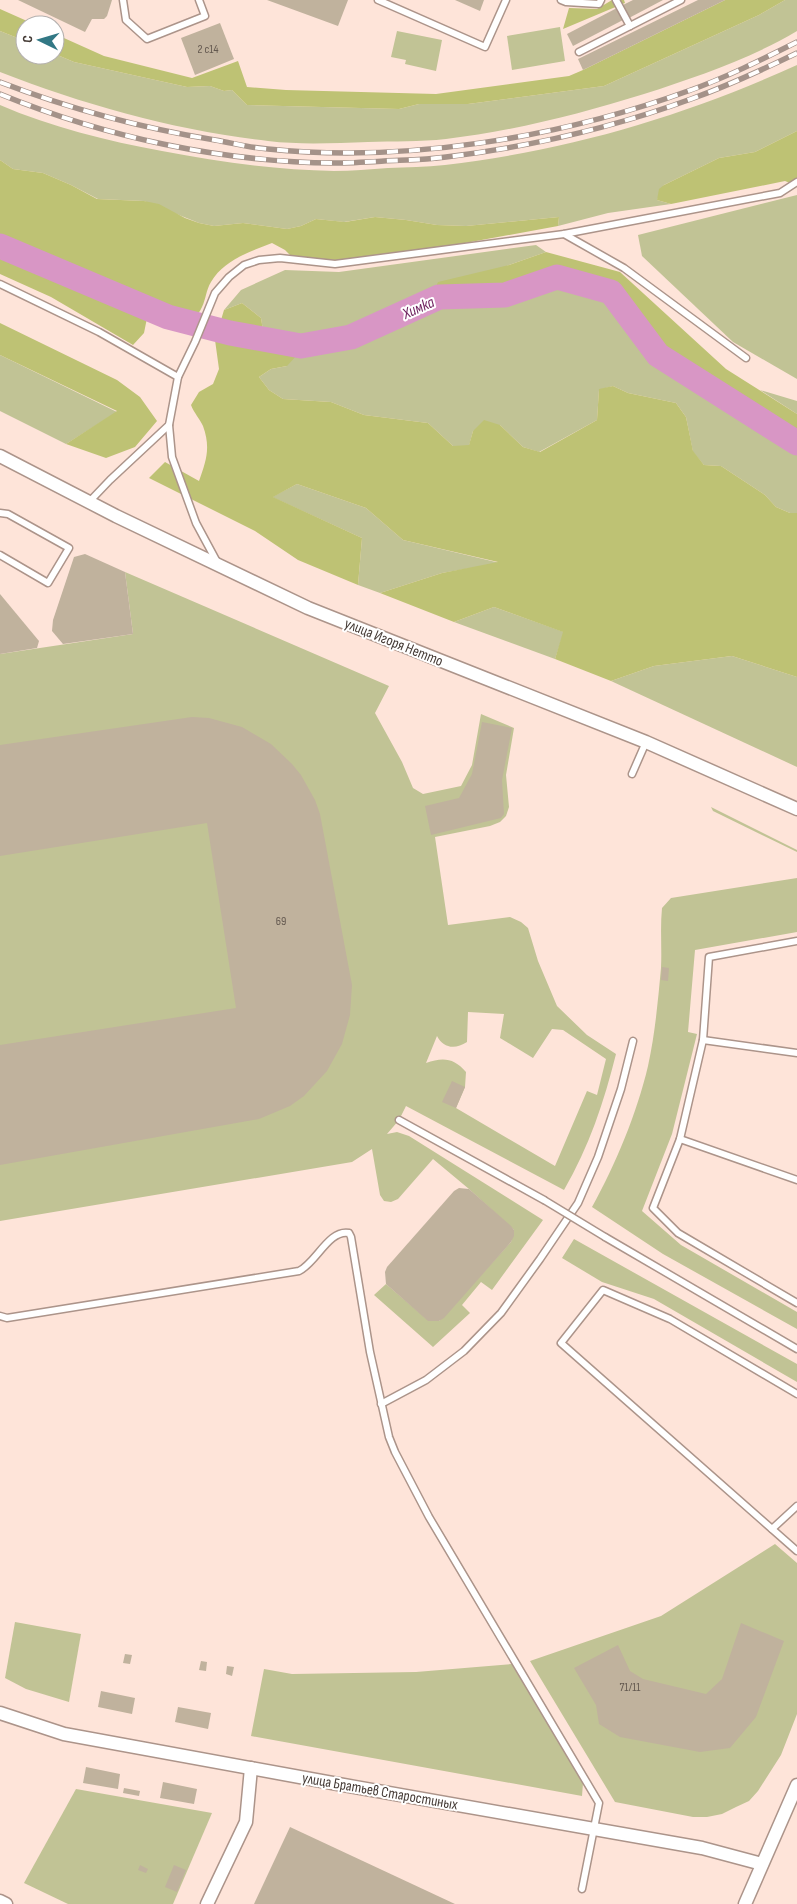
<svg xmlns="http://www.w3.org/2000/svg" width="797" height="1904" font-family="'Sofia Sans Condensed',sans-serif">
<style>
.green{fill:#c1c395;fill-rule:evenodd}
.forest{fill:#bec274}
.lines{fill:none;stroke-linecap:round;stroke-linejoin:round}
.river{stroke:#d896c5;stroke-width:25}
.building{fill:#c0b29d}
.service-casing{stroke:#ac948a;stroke-width:9}
.minor-casing{stroke:#ac948a;stroke-width:15}
.service{stroke:#fff;stroke-width:6}
.minor{stroke:#fff;stroke-width:12}
.rail-casing{stroke:#a49289;stroke-width:5.5}
.rail{stroke:#fff;stroke-width:4;stroke-dasharray:11;stroke-linecap:butt}
.service-bridge-casing{stroke:#ac948a;stroke-width:9;stroke-linecap:butt}
.service-bridge{stroke:#fff;stroke-width:6}
.labels{text-anchor:middle;stroke-width:4;stroke-linejoin:round;paint-order:stroke}
.number-label{font-size:12px;fill:#63584f}
.street-label{font-size:15px;fill:#443a35;stroke:#fff}
.water-label{font-size:16px;font-style:italic;fill:#712561;stroke:#fff}
</style>
<rect width="100%" height="100%" fill="#fee4d9"/>
<!-- green -->
<g class="green">
<path d="M785,0H797V31C750,59 696,77 644,94C580,114 513,131 446,139C420,142 393,141 368,142C335,143 301,145 268,141C178,131 84,105 0,72V31L25,41V55L55,54L74,62L187,87L210,86L224,91L232,90L247,105L399,109L419,104H468L604,86L759,15Z"/>
<path d="M560,27L565,61L512,70L507,36Z"/>
<path d="M397,31L442,40L436,71L405,64L406,60L391,57Z"/>
<path d="M797,65V131L755,152L719,158L664,185L657,200L671,204L608,213L558,226L559,217L466,226L437,225L406,220L375,217L344,222L316,219L301,226L287,229L243,223L214,226L199,223L144,201L98,199L71,185L43,173L13,169L0,160V105C51,127 107,141 162,151C219,162 276,170 334,171C352,171 370,169 388,168C407,167 426,167 445,165C567,151 685,116 797,65Z"/>
<path d="M797,195V379L733,342L642,256L638,235Z"/>
<path d="M536,245L546,252L509,265L430,301L439,297L505,295L557,277L611,292L658,355L797,443V513H790L776,507L765,495L721,466L704,465L693,452L686,417L676,403L628,393L613,386L599,390L597,420L539,452L523,447L500,425L473,431L469,446H453L428,423L364,415L331,402L283,399L269,390L259,377L271,369L287,366L266,349L261,318L242,303L224,310L241,290L285,270L339,272Z"/>
<path d="M0,355L117,412L66,444L0,411Z"/>
<path d="M760,390L797,401V414Z"/>
<path d="M297,484L366,508L403,540L500,563L442,573L380,593L358,585L362,538L272,497Z"/>
<path d="M125,572L389,686L375,713L402,762L413,788L423,794L461,786L472,765L481,714L514,728L506,775L509,807L506,816L500,822L490,826L435,837L448,925L510,917L521,922L528,928L538,961L557,1006L587,1035L616,1054C604,1102 589,1147 564,1190L406,1106L399,1120L387,1134L397,1132L409,1136L543,1220L492,1290L481,1282L462,1305L470,1313L433,1347L374,1295L386,1284L428,1320L439,1321L511,1242L514,1230L469,1189L433,1159L398,1199L391,1202L384,1201L380,1195L372,1149L352,1162L0,1221V654L133,634ZM468,1012L504,1014L500,1038L533,1058L552,1029L563,1030L606,1059L597,1095L587,1091L555,1166L456,1108L465,1087L466,1072C454,1058 443,1057 426,1063L437,1036C443,1048 455,1050 467,1042Z"/>
<path d="M494,607L564,632L555,659L454,622Z"/>
<path d="M732,656L797,677V767L611,681L654,666Z"/>
<path d="M711,807L797,850V852L713,811Z"/>
<path d="M797,878V932L695,950L688,1032L697,1034L672,1134L642,1211L681,1245L797,1312V1329L663,1254L592,1207C615,1166 637,1113 648,1066C655,1034 658,1001 661,968C662,948 660,928 662,908L671,898Z"/>
<path d="M574,1239L797,1364V1382L654,1299L602,1282L562,1258Z"/>
<path d="M775,1544L797,1563V1714L781,1755L758,1791L749,1801L736,1807L722,1814L707,1817H693L615,1802L530,1661L661,1616Z"/>
<path d="M15,1622L81,1634L69,1702L26,1689L5,1678Z"/>
<path d="M512,1664L583,1783L582,1796L251,1736L264,1669L292,1674L416,1672Z"/>
<path d="M76,1789L212,1813L173,1904H68L24,1883Z"/>
</g>
<!-- forest -->
<g class="forest">
<path d="M612,0H624L625,3L563,29L569,8L597,9Z"/>
<path d="M725,0H785L759,15L604,86L468,104H419L399,109L247,105L232,90L224,91L210,86L187,87L74,62L55,54V34L104,56L192,78L238,61L247,87L286,90L436,94L569,76L583,70Z"/>
<path d="M0,9L36,25H25V41L0,31Z"/>
<path d="M797,131V186L785,181L671,204L657,200L659,189L664,185L719,158L755,152Z"/>
<path d="M0,160L13,169L43,173L71,185L97,199L144,201L159,204L185,218L199,223L214,226L243,223L287,229L301,226L316,219L345,222L375,217L406,220L437,225L466,226L559,217L558,226L389,257L338,260L294,259L285,250L272,243C249,252 224,260 211,282C206,290 206,299 202,307C198,317 188,322 180,328L173,327L153,315L147,318L144,333L133,345L51,297L0,274Z"/>
<path d="M546,252L620,272L726,369L797,414V443L658,355L611,292L557,277L505,295L439,297L429,301L438,282L509,265Z"/>
<path d="M242,303L261,318L266,349L298,354L287,366L271,369L259,377L269,390L283,399L331,402L364,415L428,423L453,446L469,445L473,431L484,420L500,425L523,447L540,452L597,420L599,389L613,386L628,393L676,403L686,417L693,451L704,465L721,466L765,495L776,507L790,513H797V677L732,656L654,666L611,681L555,659L563,632L494,607L454,622L380,593L442,573L498,562L403,540L366,508L297,484L273,497L362,538L358,585L298,560L255,531L149,478L165,462L199,481C206,461 211,448 203,426C200,419 194,413 191,405L199,392L213,384L219,369L215,340L224,310Z"/>
<path d="M0,323L117,380L140,397L157,421L135,447L106,458L66,444L117,411L0,355Z"/>
</g>
<g class="lines">
<!-- river -->
<path class="river" d="M0,246L168,317L230,333L301,346L351,337L439,297L505,295L557,277L611,292L658,355L797,443"/>
</g>
<!-- building -->
<g class="building">
<path d="M18,0H112L107,16L104,19H92L85,32Z"/>
<path d="M267,0H348L338,26Z"/>
<path d="M455,0H484L480,11Z"/>
<path d="M633,0H663L629,18L623,5Z"/>
<path d="M698,0H725L583,70L578,59Z"/>
<path d="M617,8L623,20L573,46L567,34Z"/>
<path d="M220,23L234,59L195,75L181,38Z"/>
<path d="M85,554L125,572L133,634L63,644L52,631L53,620L74,557Z"/>
<path d="M0,594L39,641L37,648L0,654Z"/>
<path d="M192,717L209,718L242,727L271,744L292,764L301,775L315,800L320,814L352,985L350,1015L342,1044L327,1071L304,1096L290,1106L259,1119L0,1165V1045L236,1008L207,823L0,856V745Z"/>
<path d="M482,722L512,728L502,780L504,814L501,818L431,835L425,806L459,798L472,774Z"/>
<path d="M662,967L669,968L668,981L661,980Z"/>
<path d="M452,1081L465,1087L456,1108L442,1102Z"/>
<path d="M459,1188L469,1189L511,1226L514,1230V1236L511,1242L444,1318L439,1321H428L386,1284L385,1272L387,1267L454,1191Z"/>
<path d="M741,1623L784,1641L756,1717L730,1748L700,1752L620,1737L599,1724L596,1705L574,1668L618,1645L630,1671L643,1679L706,1694L722,1679Z"/>
<path d="M125,1654L132,1655L130,1664L123,1663Z"/>
<path d="M201,1661L207,1662L206,1671L199,1670Z"/>
<path d="M227,1666L234,1667L232,1676L226,1674Z"/>
<path d="M101,1691L135,1698L132,1714L98,1707Z"/>
<path d="M178,1707L211,1713L208,1729L175,1722Z"/>
<path d="M86,1767L120,1774L118,1789L83,1783Z"/>
<path d="M163,1782L197,1789L194,1804L160,1798Z"/>
<path d="M124,1788L140,1791L139,1796L123,1793Z"/>
<path d="M290,1827L455,1904H254Z"/>
<path d="M140,1865L148,1869L146,1873L138,1870Z"/>
<path d="M174,1865L186,1870L177,1892L165,1887Z"/>
</g>
<g class="lines">
<defs>
<g id="service">
<path d="M123,0L126,20L147,39L205,16L199,0"/>
<path d="M378,0L485,47L506,0"/>
<path d="M561,0L566,2L599,4L601,0"/>
<path d="M616,0L630,26"/>
<path d="M579,52L681,0"/>
<path d="M564,234L624,268L746,358"/>
<path d="M0,284L99,332L178,377"/>
<path d="M169,425L172,457L196,523L217,562"/>
<path d="M89,502L110,480L169,425L178,377L195,342L215,293L229,277L244,265L259,260L280,258L335,264L564,234L780,193L797,182"/>
<path d="M0,513L8,514L69,548L48,583L0,555"/>
<path d="M632,774L646,742"/>
<path d="M797,941L709,957L703,1040L680,1139L653,1208L678,1233L797,1303"/>
<path d="M703,1040L797,1053"/>
<path d="M399,1120L544,1200"/>
<path d="M680,1139L797,1180"/>
<path d="M605,1237L797,1349"/>
<path d="M0,1316L7,1318L299,1271C316,1263 329,1229 349,1233L351,1237L370,1352L389,1437L395,1452L429,1517L599,1803L582,1889"/>
<path d="M797,1394L670,1319L603,1290L561,1343L797,1551"/>
<path d="M381,1404L426,1380L464,1351L501,1313L540,1259L578,1203L598,1157L621,1089L633,1041"/>
<path d="M772,1529L797,1506"/>
</g>
<g id="minor">
<path d="M0,456L116,516L308,608L646,742L797,809"/>
<path d="M0,1713L64,1734L338,1784L702,1848L762,1864"/>
<path d="M0,1901L6,1904"/>
<path d="M207,1904L246,1822L251,1768"/>
<path d="M745,1904L797,1785"/>
</g>
</defs>
<!-- service casing -->
<use href="#service" class="service-casing"/>
<!-- minor casing -->
<use href="#minor" class="minor-casing"/>
<!-- service -->
<use href="#service" class="service"/>
<!-- minor -->
<use href="#minor" class="minor"/>
<defs>
<g id="rail">
<path d="M0,82C70,109 142,128 215,140C233,143 251,148 268,149C406,163 558,138 688,91C725,78 761,60 797,42"/>
<path d="M0,94C105,137 221,162 334,163C351,163 367,162 384,161C404,160 425,160 446,157C528,147 612,128 691,99C727,86 762,70 797,53"/>
</g>
</defs>
<!-- rail casing -->
<use href="#rail" class="rail-casing"/>
<!-- rail -->
<use href="#rail" class="rail"/>
<defs>
<path id="service-bridge" d="M544,1200L605,1237"/>
</defs>
<!-- service-bridge casing -->
<use href="#service-bridge" class="service-bridge-casing"/>
<!-- service-bridge -->
<use href="#service-bridge" class="service-bridge"/>
</g>
<g class="labels">
<!-- number labels -->
<g class="number-label">
<text x="208" y="53">2 с14</text>
<text x="281" y="925">69</text>
<text x="630" y="1691">71/11</text>
</g>
<!-- street labels -->
<g class="street-label">
<text transform="translate(394 642) rotate(22)" y="5">улица Игоря Нетто</text>
<text transform="translate(380 1791) rotate(10)" y="5">улица Братьев Старостиных</text>
</g>
<!-- water labels -->
<g class="water-label">
<text transform="translate(418 307) rotate(-24)" y="6">Химка</text>
</g>
</g>
<!-- north arrow -->
<g transform="translate(40 40) rotate(275)"><circle r="24" fill="#ffffff" stroke="#b4b0ae"/>
<path d="M0-4L9 19L0 12L-9 19Z" fill="#327885"/>
<text y="-8" font-size="14" font-weight="bold" text-anchor="middle" fill="#443a35">С</text>
</g>
</svg>
